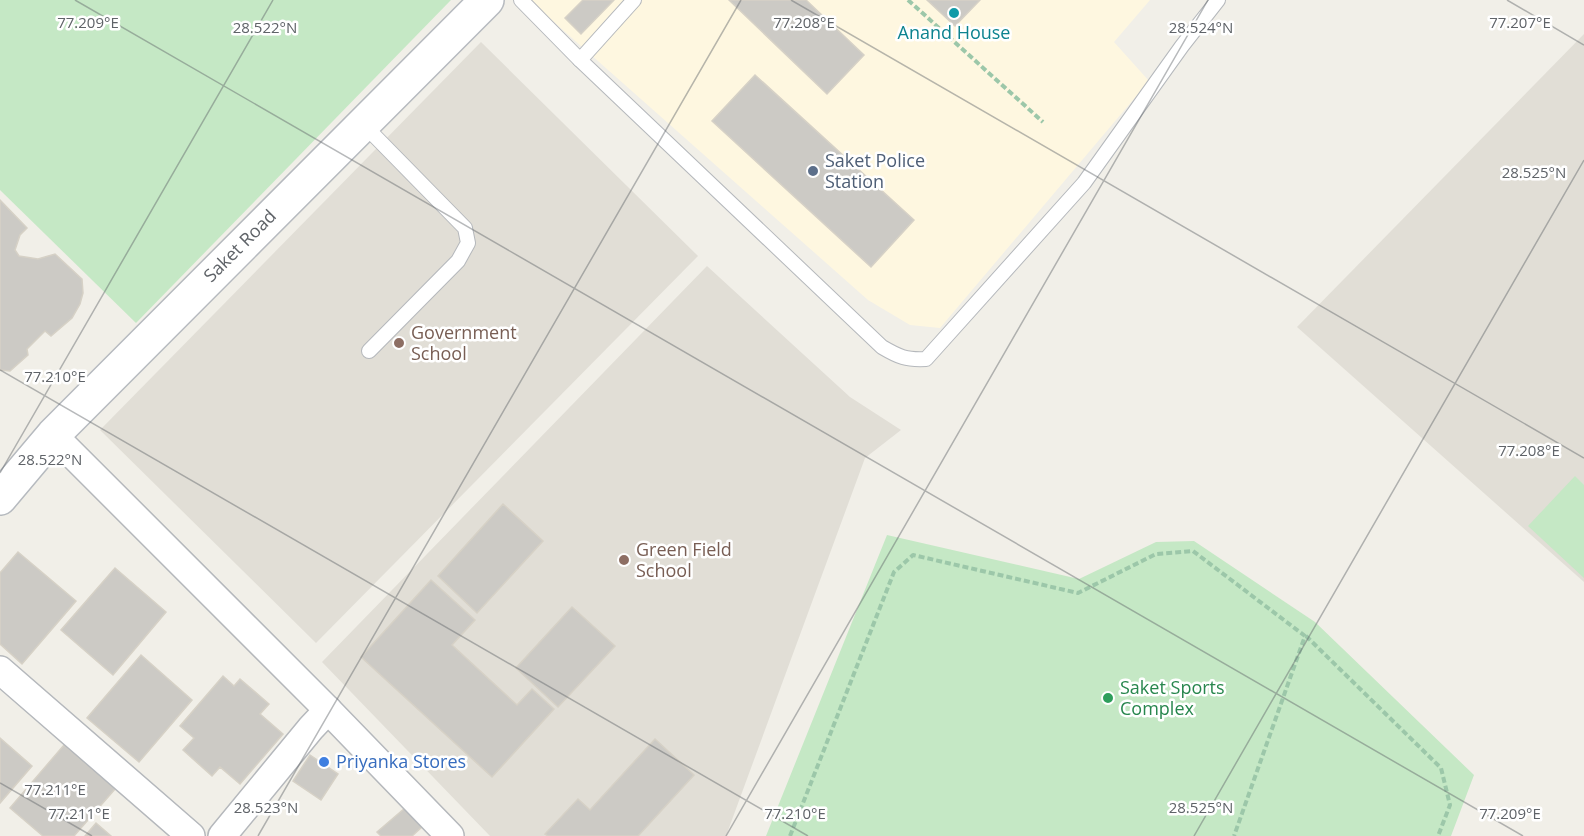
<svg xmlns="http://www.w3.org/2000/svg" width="1584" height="836" font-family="'Open Sans',sans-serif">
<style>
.commercial{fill:#fef7e0}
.education{fill:#e1ded6}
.green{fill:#c5e8c5}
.building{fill:#cccac5;stroke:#d6d1c6;stroke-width:1.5}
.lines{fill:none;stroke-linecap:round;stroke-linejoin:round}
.lane-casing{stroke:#b5b8bc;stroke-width:16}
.street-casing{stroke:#b5b8bc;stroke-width:30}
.secondary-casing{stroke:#b6babf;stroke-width:36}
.path{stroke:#9cc7a9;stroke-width:4;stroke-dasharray:6 3;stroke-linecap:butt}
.lane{stroke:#fff;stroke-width:14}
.street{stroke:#fff;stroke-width:27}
.secondary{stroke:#fff;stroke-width:33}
.ticks{fill:none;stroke:#5f6368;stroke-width:1.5;stroke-opacity:0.45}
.culture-dot{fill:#0f9aa8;stroke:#fff;stroke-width:2}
.service-dot{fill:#5c6f8a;stroke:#fff;stroke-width:2}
.education-dot{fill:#8d6e63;stroke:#fff;stroke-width:2}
.leisure-dot{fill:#2e9e5b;stroke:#fff;stroke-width:2}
.shop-dot{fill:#3f7fe0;stroke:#fff;stroke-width:2}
.labels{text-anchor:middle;stroke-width:5;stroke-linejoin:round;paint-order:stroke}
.culture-label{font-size:18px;fill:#0d838f;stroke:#fff}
.service-label{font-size:18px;fill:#4e5e75;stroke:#fff;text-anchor:start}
.street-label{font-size:18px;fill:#5f6368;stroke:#fff}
.education-label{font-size:18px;fill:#785e54;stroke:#fff;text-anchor:start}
.leisure-label{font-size:18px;fill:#27864d;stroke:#fff;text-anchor:start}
.shop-label{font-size:18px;fill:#366cbe;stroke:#fff;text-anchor:start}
.ticks-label{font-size:15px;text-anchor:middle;fill:#5f6368;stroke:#fff;stroke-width:5;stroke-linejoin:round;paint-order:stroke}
</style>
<rect width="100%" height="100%" fill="#f1efe8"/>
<!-- commercial -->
<path class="commercial" d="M529,0H1150L1114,42L1149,81L940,328L910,325L868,300Z"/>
<!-- education -->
<g class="education">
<path d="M1584,34V582L1297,327Z"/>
<path d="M481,42L698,256L316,643L100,430Z"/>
<path d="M707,266L850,397L901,430L865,458L726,836H490L322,662Z"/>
</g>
<!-- green -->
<g class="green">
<path d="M0,0H451L136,323L0,190Z"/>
<path d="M1575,476L1584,485V578L1528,526Z"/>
<path d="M887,535L1079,579L1156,542L1194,541L1315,622L1474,775L1451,836H766Z"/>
</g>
<!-- building -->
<g class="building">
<path d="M583,0H614L581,34L565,18Z"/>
<path d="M729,0H806L864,55L827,94Z"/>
<path d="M927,0H980L955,26Z"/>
<path d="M755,75L914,220L871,267L712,121Z"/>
<path d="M0,200L27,228L20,235L15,250L19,256L38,259L55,254L82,279L83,293L80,304L72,318L51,336L45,331L27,349L28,355L10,371L0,370Z"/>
<path d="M503,504L543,541L477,613L438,576Z"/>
<path d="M18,552L76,601L22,664L0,644V573Z"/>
<path d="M115,568L166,612L113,675L61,630Z"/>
<path d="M431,580L475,620L452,645L517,705L532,689L554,709L492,777L361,657Z"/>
<path d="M572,607L615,646L558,707L516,668Z"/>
<path d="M141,655L192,700L139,762L87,718Z"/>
<path d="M223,676L234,686L240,679L269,704L260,714L283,734L240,784L220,767L212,776L183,750L194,738L180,726Z"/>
<path d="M0,738L32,766L0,803Z"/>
<path d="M655,739L694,775L638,836H548L545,834L578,799L590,810Z"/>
<path d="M64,745L115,789L74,836H43L10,808Z"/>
<path d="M310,755L338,774L321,800L293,781Z"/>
<path d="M405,808L422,827L412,836H381L377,832Z"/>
<path d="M96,823L111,836H85Z"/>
</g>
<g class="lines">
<defs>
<g id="lane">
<path d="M521,0L580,60L882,347C899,357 906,360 926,359L1084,183L1182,46L1218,0"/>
<path d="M580,60L634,0"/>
<path d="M363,124L465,228L468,243L458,261L369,351"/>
</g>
<g id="street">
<path d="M53,435L328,710L450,836"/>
<path d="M0,670L191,836"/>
<path d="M222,836L311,728L328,710"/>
</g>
<path id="secondary" d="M0,498L53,435L487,0"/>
</defs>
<!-- lane casing -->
<use href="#lane" class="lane-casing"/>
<!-- street casing -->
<use href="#street" class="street-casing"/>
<!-- secondary casing -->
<use href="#secondary" class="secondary-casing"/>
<!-- path -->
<g class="path">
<path d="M908,0L1043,122"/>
<path d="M1306,636L1441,768L1450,805L1438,836"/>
<path d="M790,836L894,572L913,555L1078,593L1156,554L1193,551L1305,636L1234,836"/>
</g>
<!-- lane -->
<use href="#lane" class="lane"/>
<!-- street -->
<use href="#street" class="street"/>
<!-- secondary -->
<use href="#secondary" class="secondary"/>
</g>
<!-- ticks -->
<path class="ticks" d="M75,0L1523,836M791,0L1584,458M1507,0L1584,45M0,370L808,836M0,473L273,0M0,783L92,836M258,836L741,0M726,836L1208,0M1194,836L1584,160"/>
<!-- markers -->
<circle class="culture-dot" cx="954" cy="13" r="6"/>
<circle class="service-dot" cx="813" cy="171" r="6"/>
<g class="education-dot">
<circle cx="399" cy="343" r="6"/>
<circle cx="624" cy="560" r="6"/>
</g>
<circle class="leisure-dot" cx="1108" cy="698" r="6"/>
<circle class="shop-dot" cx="324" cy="762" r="6"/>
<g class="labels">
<!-- culture labels -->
<g class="culture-label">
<text x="954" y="39">Anand House</text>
</g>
<!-- service labels -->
<g class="service-label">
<text x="825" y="167">Saket Police<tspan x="825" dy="21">Station</tspan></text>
</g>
<!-- street labels -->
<g class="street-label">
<text transform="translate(240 246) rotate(-45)" y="6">Saket Road</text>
</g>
<!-- education labels -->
<g class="education-label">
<text x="411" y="339">Government<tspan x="411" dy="21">School</tspan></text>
<text x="636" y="556">Green Field<tspan x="636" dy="21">School</tspan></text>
</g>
<!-- leisure labels -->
<g class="leisure-label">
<text x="1120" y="694">Saket Sports<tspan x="1120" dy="21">Complex</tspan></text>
</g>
<!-- shop labels -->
<g class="shop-label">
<text x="336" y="768">Priyanka Stores</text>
</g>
</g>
<g class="ticks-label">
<text x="88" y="28">77.209°E</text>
<text x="804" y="28">77.208°E</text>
<text x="1520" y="28">77.207°E</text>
<text x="265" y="33">28.522°N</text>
<text x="1201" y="33">28.524°N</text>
<text x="1534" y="178">28.525°N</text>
<text x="55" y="382">77.210°E</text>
<text x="1529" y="456">77.208°E</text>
<text x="50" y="465">28.522°N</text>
<text x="55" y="795">77.211°E</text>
<text x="266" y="813">28.523°N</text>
<text x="1201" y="813">28.525°N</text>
<text x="79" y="819">77.211°E</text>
<text x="795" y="819">77.210°E</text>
<text x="1510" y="819">77.209°E</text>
</g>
</svg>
